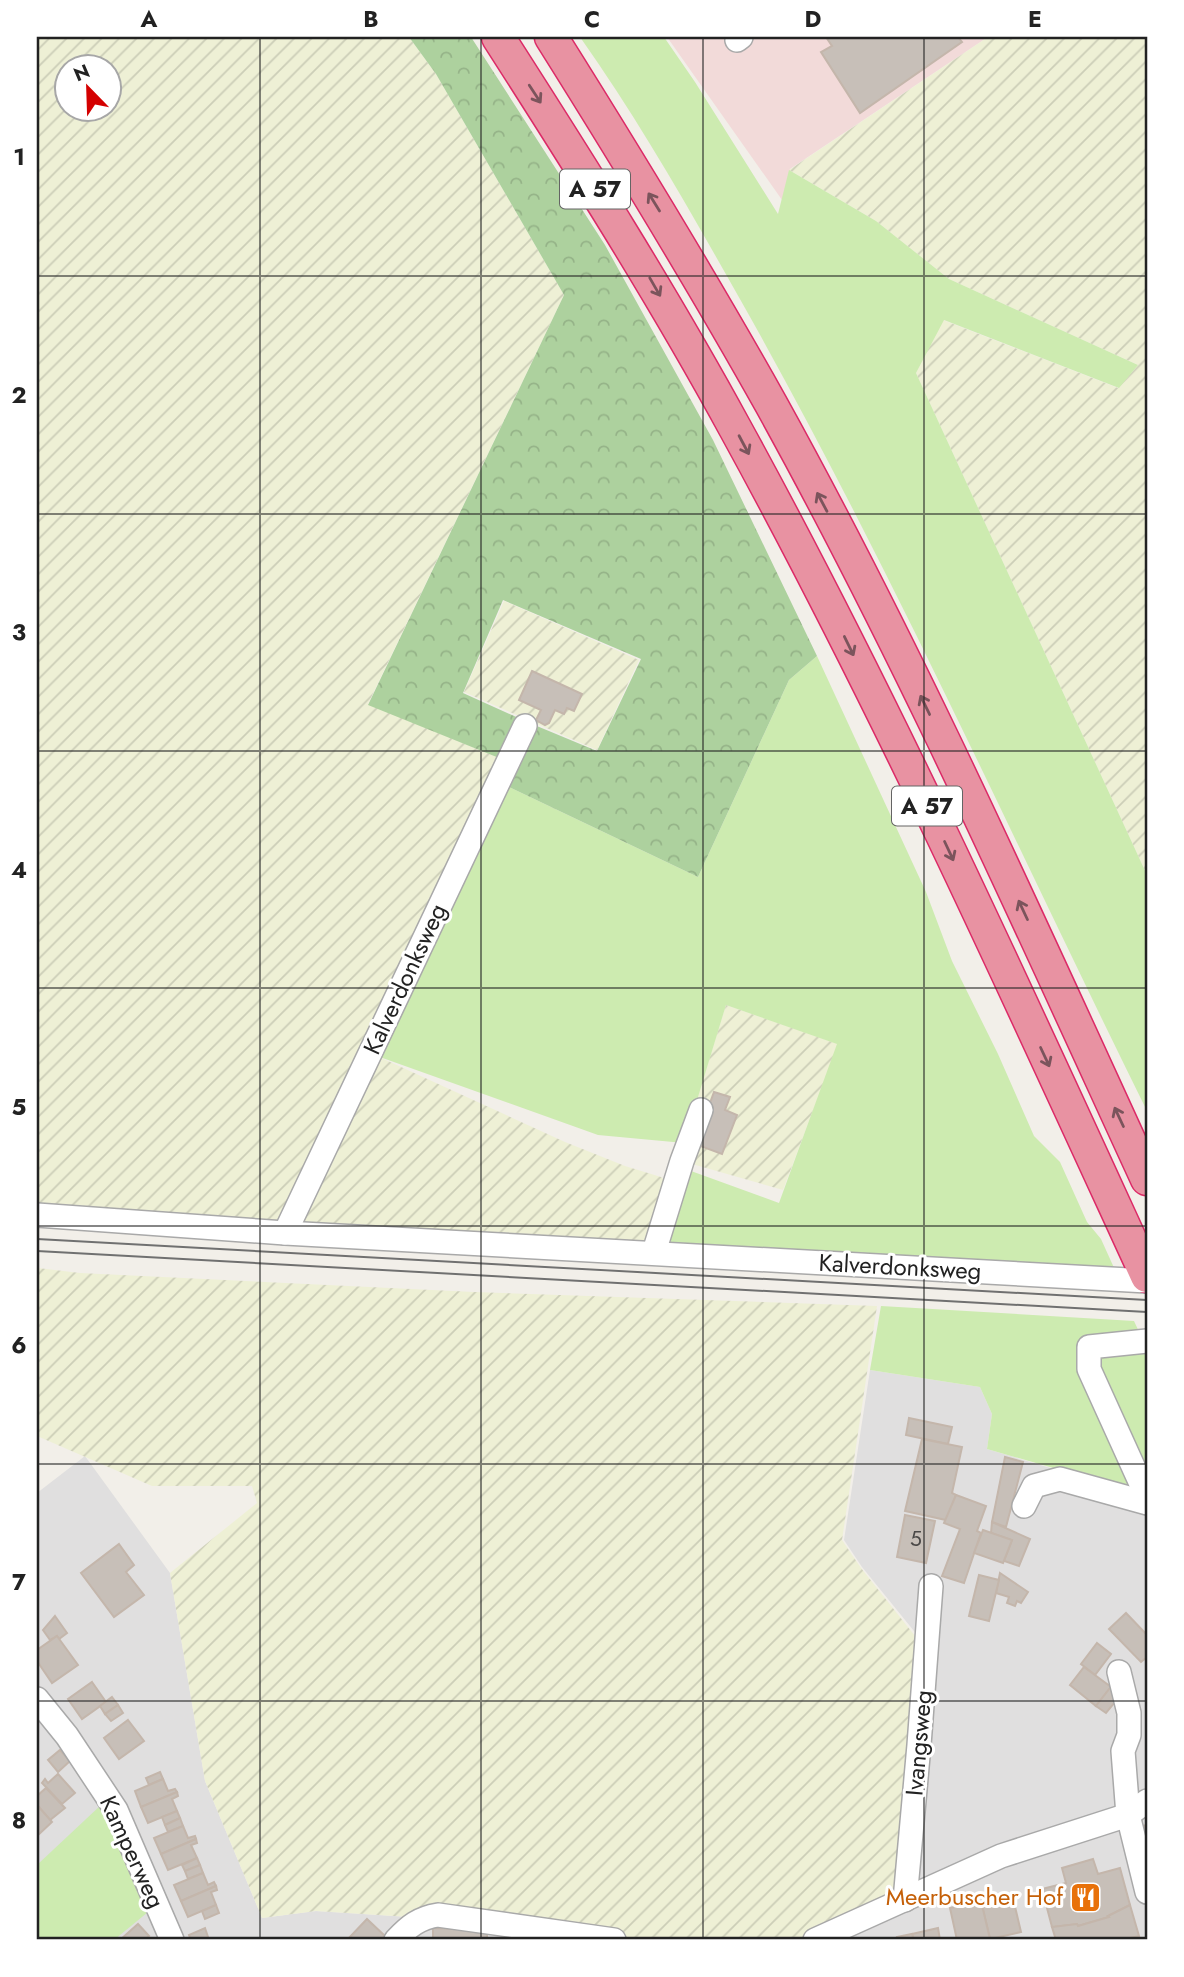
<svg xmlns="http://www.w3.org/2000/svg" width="1184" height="1977" font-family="Jost,sans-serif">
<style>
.residential{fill:#e0dfdf}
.commercial{fill:#f2dad9}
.farmland{fill:url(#farmland-furrows);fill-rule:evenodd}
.grass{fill:#cdebb0}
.forest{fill:url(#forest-crowns)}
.building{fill:#c7bfb8;stroke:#c4b6ab;stroke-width:2}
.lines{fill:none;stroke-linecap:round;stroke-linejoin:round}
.minor-casing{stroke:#a9a9a9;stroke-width:26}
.highway-casing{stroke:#dc2a67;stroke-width:35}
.minor{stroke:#fff;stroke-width:23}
.highway{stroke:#e892a2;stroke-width:32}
.tram{stroke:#707070;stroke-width:2}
.oneway{stroke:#7b545c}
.grid{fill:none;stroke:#222;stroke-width:2;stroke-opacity:0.55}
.labels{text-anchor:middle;stroke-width:6;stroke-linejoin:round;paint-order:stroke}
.number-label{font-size:21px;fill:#4b4948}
.shield{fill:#fff;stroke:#646464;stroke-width:2}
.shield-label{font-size:23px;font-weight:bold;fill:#222}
.street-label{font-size:24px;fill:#222;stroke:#fff}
.food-label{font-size:24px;fill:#c56008;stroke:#fff;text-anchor:end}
.neatline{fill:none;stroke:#222;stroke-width:2.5}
.grid-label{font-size:23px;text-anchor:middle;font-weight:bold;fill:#222}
</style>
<defs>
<pattern id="farmland-furrows" width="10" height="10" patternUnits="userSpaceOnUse" patternTransform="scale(1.75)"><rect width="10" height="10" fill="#eef0d5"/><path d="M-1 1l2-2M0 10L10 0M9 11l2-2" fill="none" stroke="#ccceb7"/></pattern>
<pattern id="forest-crowns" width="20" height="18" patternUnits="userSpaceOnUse" patternTransform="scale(1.75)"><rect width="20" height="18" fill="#add19e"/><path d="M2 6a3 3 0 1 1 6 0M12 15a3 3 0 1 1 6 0" fill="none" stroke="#95b388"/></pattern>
</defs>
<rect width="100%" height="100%" fill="#f2efe9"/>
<!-- residential -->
<g class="residential">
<path d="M870,1370L980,1387L992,1414L987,1449L1141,1495L1147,1509V1940H836L931,1652L862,1567L844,1540Z"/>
<path d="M85,1456L170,1573L205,1781L262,1918L316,1911L410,1917L575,1940H37V1493Z"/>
</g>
<!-- commercial -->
<path class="commercial" d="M667,37H988L790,169L787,207Z"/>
<!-- farmland -->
<g class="farmland">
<path d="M37,37H409L436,74L564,295L368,704L504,760L280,1227L37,1208ZM66,66H108V108H66Z"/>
<path d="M988,37H1147V875L916,373L943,320L1118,388L1138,365L949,279L876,221L789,170Z"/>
<path d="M504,601L639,660L597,750L464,692Z"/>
<path d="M726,1005L838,1044L783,1190L678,1160Z"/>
<path d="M377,1056L565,1142L625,1166L661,1177L668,1183L650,1243L299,1227Z"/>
<path d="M38,1268L80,1273L474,1292L877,1306L842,1540L861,1568L923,1646L895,1897L846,1922L796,1940H646L472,1913L410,1917L316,1911L262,1918L205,1781L170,1573L257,1503L252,1486H152L37,1436Z"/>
</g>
<!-- grass -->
<g class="grass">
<path d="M580,37H664L695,82L778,214L789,170L876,221L949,279L1138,365L1119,388L944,320L916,373L1147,875V1111C1014,842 892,569 745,308C693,216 641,123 580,37Z"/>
<path d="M817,656L926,892L952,961L998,1054L1034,1136L1060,1162L1087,1222L1101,1239L1115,1270L671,1243L668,1227L691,1171L779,1203L837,1044L726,1005L684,1143L598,1135L377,1056L503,784L698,877L789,680Z"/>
<path d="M881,1306L1134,1321L1147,1349V1495L987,1449L992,1414L980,1387L870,1370Z"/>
<path d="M101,1805L148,1912L114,1940H37V1865Z"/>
</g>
<!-- forest -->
<path class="forest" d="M409,37H471L605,245L713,440L817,656L789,680L698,877L503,784L532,724L597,751L641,659L503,600L463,693L523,720L504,760L368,705L564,295L436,74Z"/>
<!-- building -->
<g class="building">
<path d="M826,37H958L962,42L860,113L821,52L832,46Z"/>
<path d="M532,671L582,694L574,711L567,708L564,714L555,710L549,723L545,725L536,720L541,710L519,700Z"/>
<path d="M714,1092L730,1097L725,1110L737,1115L722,1154L695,1144Z"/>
<path d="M909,1418L952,1427L948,1444L906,1435Z"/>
<path d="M922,1439L962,1447L952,1493L956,1495L946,1520L905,1511Z"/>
<path d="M1005,1457L1023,1462L1006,1527L992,1522Z"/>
<path d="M956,1495L986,1506L977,1531L981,1533L964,1583L942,1576L960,1529L944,1523Z"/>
<path d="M905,1515L935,1521L926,1563L897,1557Z"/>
<path d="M992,1522L1030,1539L1019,1566L1004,1561L1012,1540L991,1533Z"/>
<path d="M983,1530L1012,1540L1003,1563L974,1553Z"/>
<path d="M119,1544L134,1565L126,1572L144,1595L114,1617L81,1573Z"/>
<path d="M1000,1573L1028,1592L1021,1603L1017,1601L1015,1606L1007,1603L1009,1597L996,1593Z"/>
<path d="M979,1575L999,1580L989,1621L969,1616Z"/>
<path d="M1126,1613L1147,1635V1657L1141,1662L1109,1629Z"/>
<path d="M55,1616L67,1633L59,1639L57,1636L50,1640L43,1630Z"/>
<path d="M57,1636L78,1665L52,1683L37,1661V1650Z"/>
<path d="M1097,1643L1111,1654L1095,1675L1081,1664Z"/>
<path d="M1084,1667L1111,1687L1096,1706L1070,1685Z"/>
<path d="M92,1682L106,1702L82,1719L68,1699Z"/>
<path d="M1110,1688L1120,1696L1106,1713L1096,1706Z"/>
<path d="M112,1697L118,1705L105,1714L100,1706Z"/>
<path d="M118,1705L123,1713L111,1721L105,1714Z"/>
<path d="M128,1720L144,1741L119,1759L104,1738Z"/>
<path d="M60,1750L70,1761L58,1772L48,1760Z"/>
<path d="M160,1772L163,1779L149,1785L146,1778Z"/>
<path d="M58,1774L75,1793L62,1804L42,1783L45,1779L48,1783Z"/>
<path d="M163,1779L168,1791L175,1789L177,1792L141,1807L135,1791Z"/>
<path d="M46,1788L65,1808L50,1820L37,1805V1796Z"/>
<path d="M177,1792L178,1796L172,1799L177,1811L148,1823L141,1807Z"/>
<path d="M37,1805L52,1822L38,1835L37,1833Z"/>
<path d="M177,1811L180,1818L165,1825L162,1817Z"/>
<path d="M180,1818L183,1826L168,1832L165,1825Z"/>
<path d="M1147,1825V1842H1145L1142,1826Z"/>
<path d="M183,1826L188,1838L195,1836L196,1839L161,1854L154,1838Z"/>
<path d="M196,1839L197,1843L191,1845L197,1858L168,1870L161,1854Z"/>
<path d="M197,1858L200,1865L185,1871L182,1865Z"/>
<path d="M1093,1859L1098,1874L1120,1868L1130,1905L1108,1916L1109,1917L1078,1926L1077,1924L1052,1927L1042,1889L1066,1883L1062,1868Z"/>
<path d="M200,1865L203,1873L188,1879L185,1871Z"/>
<path d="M203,1873L208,1885L214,1882L216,1886L181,1901L174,1885Z"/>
<path d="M216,1886L217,1890L211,1892L216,1905L188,1917L181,1901Z"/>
<path d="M1012,1894L1021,1932L990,1939L981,1901Z"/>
<path d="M981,1901L990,1939L957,1940L950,1908Z"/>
<path d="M216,1905L219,1913L205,1919L202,1911Z"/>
<path d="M1130,1905L1139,1936L1122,1940H1056L1052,1927L1077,1924L1078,1926L1109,1917L1108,1916Z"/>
<path d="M367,1919L385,1936L381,1940H347Z"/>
<path d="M138,1924L149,1936L144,1940H120Z"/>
<path d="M205,1928L209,1940H191L189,1935Z"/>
<path d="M433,1928L487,1930V1940H433Z"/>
<path d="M938,1928L940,1940H914L912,1934Z"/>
<path d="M912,1934L914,1940H898L897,1937Z"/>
</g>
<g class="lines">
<defs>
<g id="minor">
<path d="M737,40L741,37"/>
<path d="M37,1215L285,1233L1147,1281"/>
<path d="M285,1233L525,726"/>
<path d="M654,1252L682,1161L701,1110"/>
<path d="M1147,1341L1089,1347V1369L1147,1497"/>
<path d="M1024,1506L1034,1486L1060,1479L1147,1503"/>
<path d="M1119,1672L1129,1713V1735L1123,1751L1128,1815L1147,1892"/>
<path d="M37,1699L67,1736L116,1810L172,1940"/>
<path d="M905,1900L919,1745L931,1586"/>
<path d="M396,1940C409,1926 419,1918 438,1915L614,1940"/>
<path d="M815,1940L1001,1856L1128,1815L1147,1801"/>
</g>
<g id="highway">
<path d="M498,37C580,165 662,294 735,428C886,703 1016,991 1147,1276"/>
<path d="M551,37C627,158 701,279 771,404C910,655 1027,918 1147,1179"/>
</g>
</defs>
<!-- minor casing -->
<use href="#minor" class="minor-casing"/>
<!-- highway casing -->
<use href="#highway" class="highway-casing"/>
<!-- minor -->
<use href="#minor" class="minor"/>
<!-- highway -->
<use href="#highway" class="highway"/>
<!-- tram -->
<g class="tram">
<path d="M37,1239L1147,1300"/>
<path d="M37,1251L1147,1312"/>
</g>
</g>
<!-- one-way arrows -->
<defs><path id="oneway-shaft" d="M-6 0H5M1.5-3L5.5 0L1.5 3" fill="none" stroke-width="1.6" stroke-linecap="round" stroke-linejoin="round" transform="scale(1.75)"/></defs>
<g class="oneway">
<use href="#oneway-shaft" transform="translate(535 94) rotate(57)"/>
<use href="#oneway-shaft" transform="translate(654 202) rotate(-122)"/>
<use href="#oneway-shaft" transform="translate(655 287) rotate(60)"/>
<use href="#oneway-shaft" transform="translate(744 445) rotate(62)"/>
<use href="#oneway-shaft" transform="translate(822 502) rotate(-118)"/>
<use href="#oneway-shaft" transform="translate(849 646) rotate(64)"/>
<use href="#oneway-shaft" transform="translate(925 705) rotate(-116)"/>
<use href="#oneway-shaft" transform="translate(949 851) rotate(65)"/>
<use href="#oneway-shaft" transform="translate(1023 910) rotate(-115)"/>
<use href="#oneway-shaft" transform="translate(1045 1057) rotate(65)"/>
<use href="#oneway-shaft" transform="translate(1119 1117) rotate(-115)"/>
</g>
<!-- grid -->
<path class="grid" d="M260,37V1940M481,37V1940M703,37V1940M924,37V1940M37,276H1147M37,514H1147M37,751H1147M37,988H1147M37,1226H1147M37,1464H1147M37,1701H1147"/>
<!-- icons -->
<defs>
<symbol id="restaurant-square" viewBox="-11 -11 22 22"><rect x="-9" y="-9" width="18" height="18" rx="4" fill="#e8710a" stroke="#fff"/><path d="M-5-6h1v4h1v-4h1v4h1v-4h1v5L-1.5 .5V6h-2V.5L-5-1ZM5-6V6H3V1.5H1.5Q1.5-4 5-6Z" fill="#fff"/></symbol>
</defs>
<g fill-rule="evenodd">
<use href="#restaurant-square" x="1068" y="1880" width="35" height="35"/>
</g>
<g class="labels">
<!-- number labels -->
<g class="number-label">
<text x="916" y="1546">5</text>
</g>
<!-- shield labels -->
<g class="shield">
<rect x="560" y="169.5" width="70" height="39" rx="5"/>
<rect x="892" y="786.5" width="70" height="39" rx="5"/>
</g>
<g class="shield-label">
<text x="595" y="197">A 57</text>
<text x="927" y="814">A 57</text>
</g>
<!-- street labels -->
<g class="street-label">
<text transform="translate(405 979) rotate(-65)" y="8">Kalverdonksweg</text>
<text transform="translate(900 1267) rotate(3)" y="8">Kalverdonksweg</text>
<text transform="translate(919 1743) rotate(-85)" y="8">Ivangsweg</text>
<text transform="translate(132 1852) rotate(65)" y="8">Kamperweg</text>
</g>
<!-- food labels -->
<g class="food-label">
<text x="1063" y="1905">Meerbuscher Hof</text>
</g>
</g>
<!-- border -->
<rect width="1184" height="1977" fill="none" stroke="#ffffff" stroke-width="77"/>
<!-- north arrow -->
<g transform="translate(88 88) rotate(337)"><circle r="33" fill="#ffffff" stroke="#a7a7a7" stroke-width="2"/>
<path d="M0-5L12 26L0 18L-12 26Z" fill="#d40000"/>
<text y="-10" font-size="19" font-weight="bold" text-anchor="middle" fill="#222222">N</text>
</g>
<rect x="38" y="38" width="1108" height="1900" class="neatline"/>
<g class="grid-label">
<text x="149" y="27">A</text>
<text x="371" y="27">B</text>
<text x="592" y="27">C</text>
<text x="813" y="27">D</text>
<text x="1035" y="27">E</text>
<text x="19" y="165">1</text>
<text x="19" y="403">2</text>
<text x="19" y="640">3</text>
<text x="19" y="878">4</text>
<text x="19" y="1115">5</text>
<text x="19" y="1353">6</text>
<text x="19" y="1590">7</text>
<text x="19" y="1828">8</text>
</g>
</svg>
